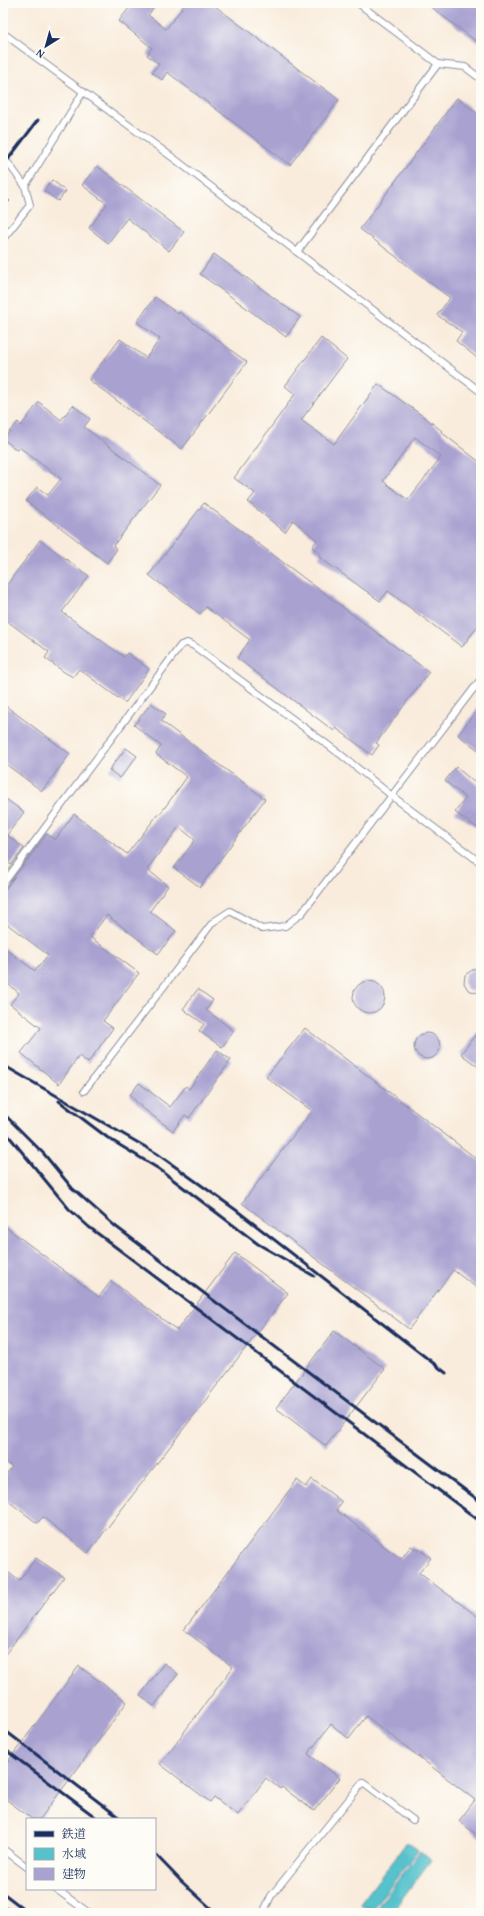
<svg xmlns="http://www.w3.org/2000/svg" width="484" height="1916" font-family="'Gentium Book Plus','Noto Serif JP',serif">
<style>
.water{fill:#55c2cc;stroke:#387895}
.building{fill:#a9a2d1;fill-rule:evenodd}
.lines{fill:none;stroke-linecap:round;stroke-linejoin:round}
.lane-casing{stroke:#8a8e9d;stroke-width:8}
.lane{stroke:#fff;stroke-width:6}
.rail{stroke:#1b2f5e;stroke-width:3}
</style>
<rect width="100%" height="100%" fill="#fdfcf7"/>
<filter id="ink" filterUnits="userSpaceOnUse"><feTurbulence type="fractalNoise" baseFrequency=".025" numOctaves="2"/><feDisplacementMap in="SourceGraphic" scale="8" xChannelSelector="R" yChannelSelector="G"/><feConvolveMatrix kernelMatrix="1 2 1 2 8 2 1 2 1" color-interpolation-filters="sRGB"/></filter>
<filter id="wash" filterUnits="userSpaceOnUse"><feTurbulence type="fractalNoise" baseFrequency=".012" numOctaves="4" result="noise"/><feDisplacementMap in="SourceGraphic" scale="16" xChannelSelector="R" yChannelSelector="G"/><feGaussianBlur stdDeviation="0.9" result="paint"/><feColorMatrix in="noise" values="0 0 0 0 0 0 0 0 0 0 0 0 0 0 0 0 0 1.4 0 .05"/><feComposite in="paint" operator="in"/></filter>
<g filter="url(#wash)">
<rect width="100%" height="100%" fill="#f9ecdc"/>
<!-- water -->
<g class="water">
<path d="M407,1842L418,1850L372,1910L367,1907L365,1908L360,1904Z"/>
<path d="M420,1851L431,1860L391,1913H373Z"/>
</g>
<g id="blocks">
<!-- building -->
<g class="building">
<path d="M133,3H158L148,15L166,29L186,3H211L339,100L290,165L167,72L162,80L152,72L159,64L147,55L152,48L119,21Z"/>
<path d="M426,3H481V45Z"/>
<path d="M457,98L481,116V361L456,341L462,332L437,315L450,298L360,229Z"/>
<path d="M97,166L184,232L169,251L127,218L108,243L89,228L107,204L82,185Z"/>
<path d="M52,180L66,191L58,201L44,191Z"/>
<path d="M214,254L300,317L286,337L200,274Z"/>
<path d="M155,297L178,314L179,312L247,362L182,449L89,380L120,339L146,358L160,339L137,322Z"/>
<path d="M321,338L347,359L301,420L334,444L378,384L427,419L442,431L441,432L481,463V622L462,647L388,591L380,601L319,557L321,554L312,547L317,540L293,520L285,532L248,502L255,493L234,478L295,394L285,386ZM415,437L441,457L408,500L383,481Z"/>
<path d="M39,402L61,420L73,405L90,419L84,427L160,485L113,546L117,549L107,563L26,501L37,487L48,495L61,479L19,447L17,450L3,439L18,422L21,426Z"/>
<path d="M204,503L429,672L376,743L379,745L372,755L336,728L334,731L237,658L250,640L206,607L200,614L149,575Z"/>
<path d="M40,540L89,576L62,612L124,657L127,653L149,669L125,703L79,669L73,677L64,672L45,658L49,652L3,618V590Z"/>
<path d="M151,703L166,714L161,721L265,799L200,887L174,868L195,840L179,827L147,869L168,886L150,911L176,931L158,954L107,915L90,937L139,973L103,1021L113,1028L88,1063L79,1056L59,1084L21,1053L41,1028L10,1004L19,993L3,980V947L35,971L48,955L3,921V892L47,834L55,840L74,814L127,854L159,813L160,814L187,777L156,754L161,746L134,725Z"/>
<path d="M3,704L70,754L42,791L3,762Z"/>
<path d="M481,704V752L458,735Z"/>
<path d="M126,748L137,756L120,778L109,770Z"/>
<path d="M456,767L481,788V831L455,812L466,798L445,781Z"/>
<path d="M3,797L24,812L7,835L24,848L11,865L3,859Z"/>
<path d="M475,968H481V994L468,990L464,983L465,975Z"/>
<circle cx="369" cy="997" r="16"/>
<path d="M198,989L213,1000L206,1010L234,1031L222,1047L199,1031L204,1024L183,1009Z"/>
<path d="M481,1027V1069L461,1054Z"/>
<path d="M305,1028L481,1162V1291L453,1270L409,1329L242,1203L312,1111L266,1077Z"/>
<circle cx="427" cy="1046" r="13"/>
<path d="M217,1050L231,1060L189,1118L185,1115L173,1131L141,1107L130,1095L139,1083L170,1107L186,1086L189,1089Z"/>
<path d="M3,1225L99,1297L111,1281L177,1330L235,1253L288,1293L88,1553L43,1517L37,1523L3,1497V1478L12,1467L3,1460Z"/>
<path d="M334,1331L385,1369L326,1446L276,1408Z"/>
<path d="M312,1479L342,1502L336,1510L401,1559L411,1546L418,1551L419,1549L431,1558L419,1573L481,1619V1838L459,1821L475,1800L366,1716L349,1739L331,1724L308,1754L340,1778L314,1811L282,1787L280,1789L266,1778L238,1815L214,1797L210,1802L160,1764L233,1667L184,1630L297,1480L306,1487Z"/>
<path d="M36,1558L64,1577L3,1657V1568L19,1581Z"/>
<path d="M164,1663L178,1674L154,1706L140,1696Z"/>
<path d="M79,1666L127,1702L40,1819H32L3,1797V1768Z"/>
</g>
</g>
</g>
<g filter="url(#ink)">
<use href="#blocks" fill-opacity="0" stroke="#8a8e9d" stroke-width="1"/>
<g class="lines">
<defs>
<g id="lane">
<path d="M358,3L438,64L465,67L481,79"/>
<path d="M3,33L176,160L481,392"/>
<path d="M3,156L25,186"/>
<path d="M3,239L30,205L25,186L83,92"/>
<path d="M297,252L438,64"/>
<path d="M3,884L181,645L187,643L194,646L340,754L392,796L481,863"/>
<path d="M84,1091L213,922L230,911L262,929L285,926L302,913L481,679"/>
<path d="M3,1849L27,1867"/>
<path d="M56,1889L89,1913"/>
<path d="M263,1913L271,1896L363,1782L413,1820"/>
</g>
</defs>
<!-- lane casing -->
<use href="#lane" class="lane-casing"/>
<!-- lane -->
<use href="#lane" class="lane"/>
<!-- rail -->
<g class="rail">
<path d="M3,166L38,120"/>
<path d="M3,207L8,201"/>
<path d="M3,1065L156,1153L236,1210L446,1373"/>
<path d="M59,1101L108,1138L159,1169L258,1244L314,1276"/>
<path d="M3,1113L44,1154L72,1188L115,1226L481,1502"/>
<path d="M3,1129L69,1209L89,1227L481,1522"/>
<path d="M3,1729L121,1819"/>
<path d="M3,1748L98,1819"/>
<path d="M155,1854L181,1881L216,1913"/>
<path d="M3,1893L29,1913"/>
<path d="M3,1906L13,1913"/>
</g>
</g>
</g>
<!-- margin -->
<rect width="484" height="1916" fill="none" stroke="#fdfcf7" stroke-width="16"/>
<!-- legend -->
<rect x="26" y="1818" width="130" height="72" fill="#fdfcf7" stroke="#a3aaba"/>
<rect x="34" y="1831" width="20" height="6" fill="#1b2f5e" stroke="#a3aaba"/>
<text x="62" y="1838" font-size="12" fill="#1b2f5e">鉄道</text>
<rect x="34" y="1848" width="20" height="12" fill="#55c2cc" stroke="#a3aaba"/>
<text x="62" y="1858" font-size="12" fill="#1b2f5e">水域</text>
<rect x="34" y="1868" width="20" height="12" fill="#a9a2d1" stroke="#a3aaba"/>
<text x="62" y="1878" font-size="12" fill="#1b2f5e">建物</text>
<!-- north arrow -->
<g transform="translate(46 46) rotate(217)" stroke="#fdfcf7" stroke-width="3" paint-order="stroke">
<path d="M0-3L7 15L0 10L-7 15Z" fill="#1b2f5e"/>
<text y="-6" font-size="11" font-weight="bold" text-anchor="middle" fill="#1b2f5e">N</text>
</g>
</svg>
